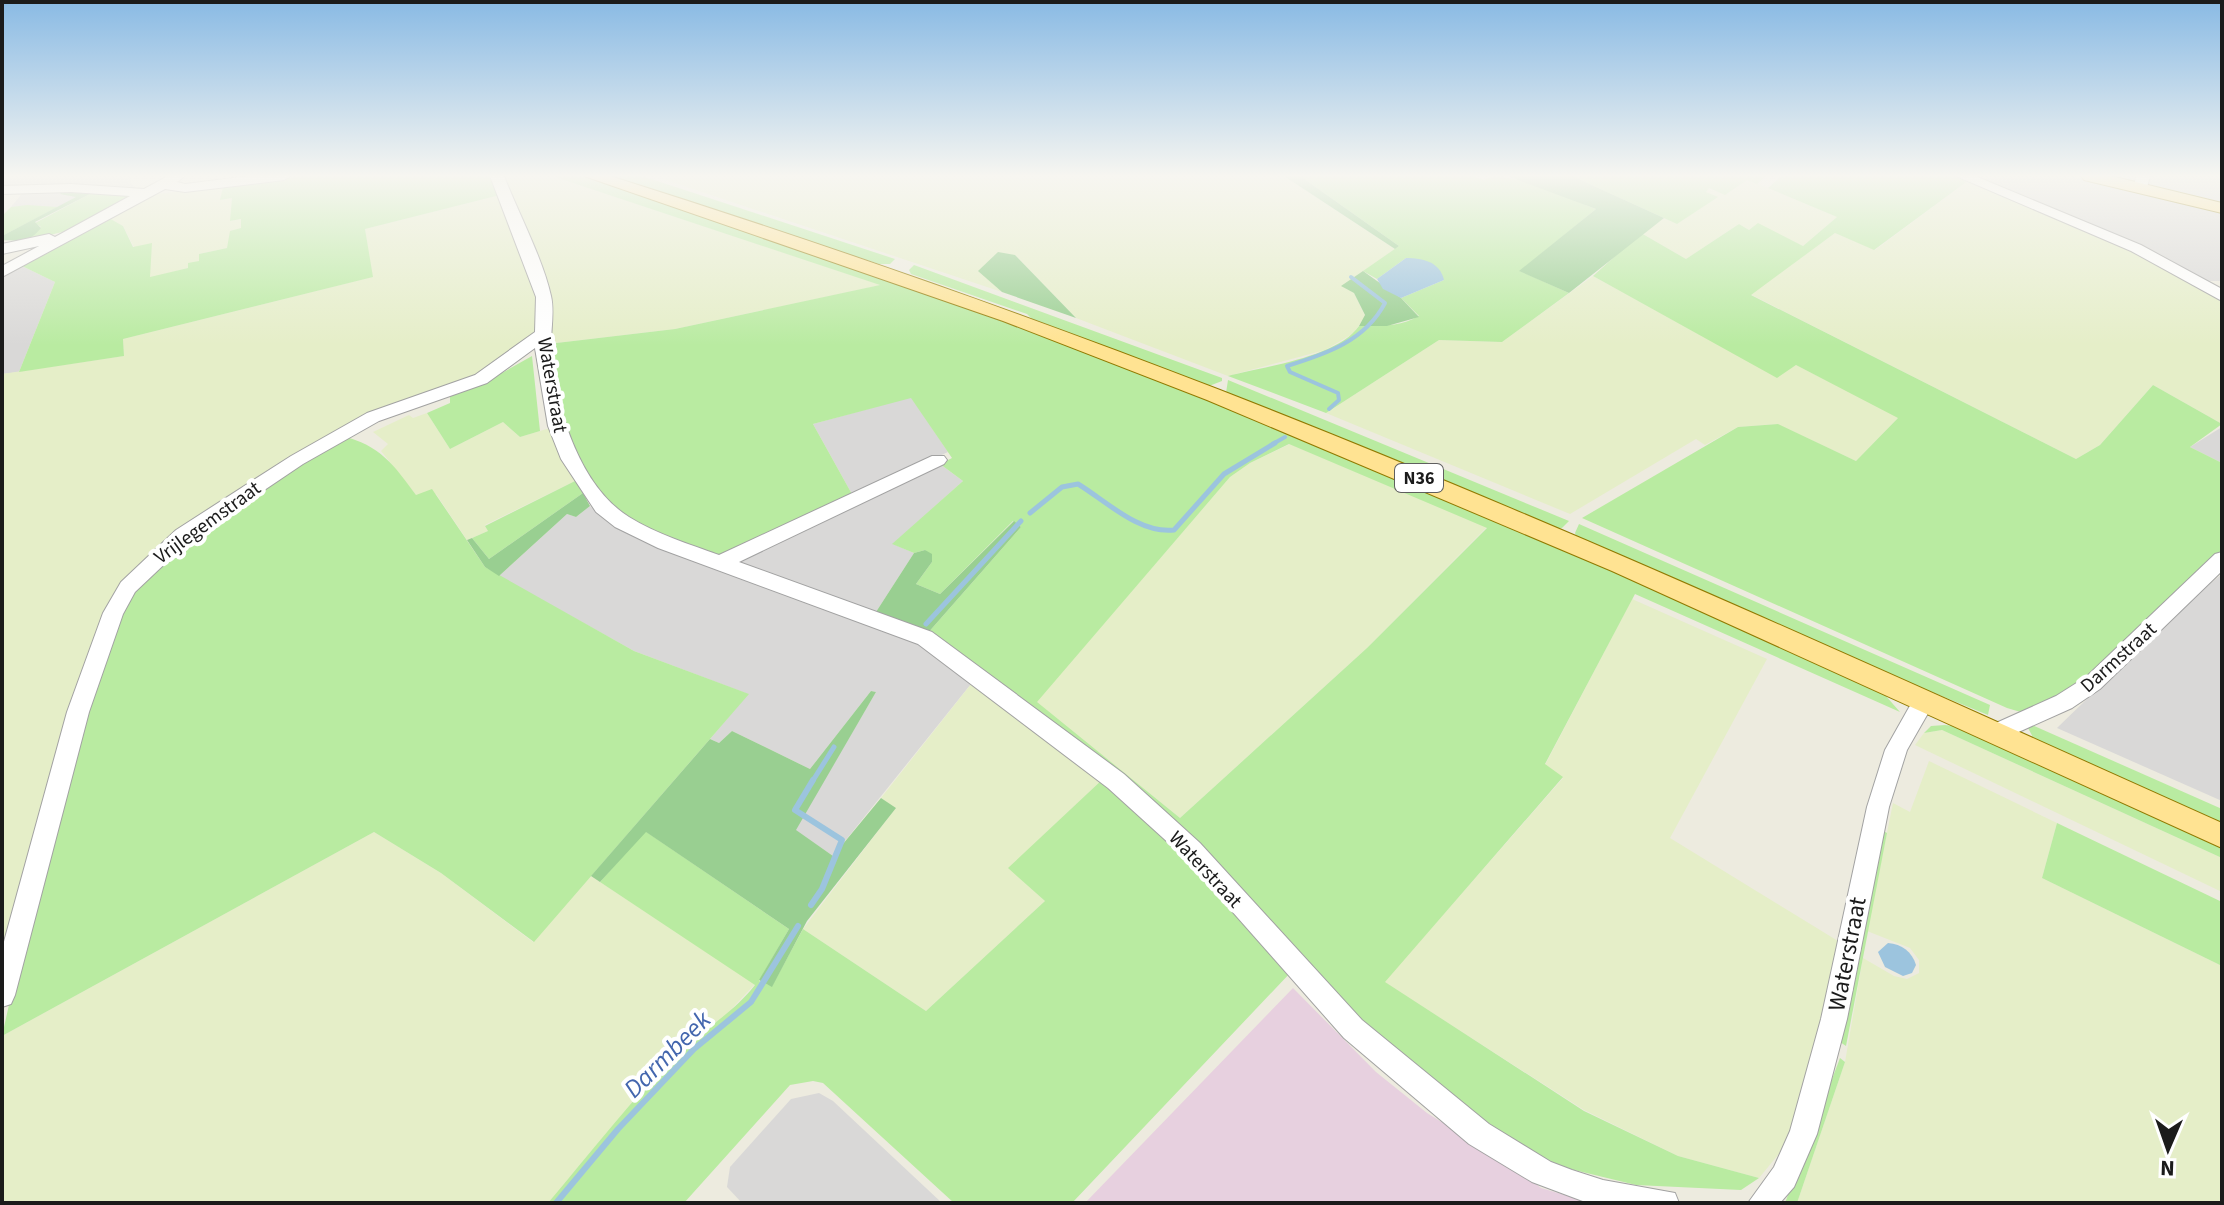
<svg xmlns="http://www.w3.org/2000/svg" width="2224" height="1205" font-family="'Source Sans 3',sans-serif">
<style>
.residential{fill:#d9d8d7}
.industrial{fill:#e7d0df}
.farmland{fill:#e5eec8}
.grass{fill:#b9eba1;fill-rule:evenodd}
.forest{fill:#99cf91}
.water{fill:#9cc4de}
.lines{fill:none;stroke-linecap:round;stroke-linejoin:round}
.stream-far2{stroke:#9cc4de;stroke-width:4}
.stream-far1{stroke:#9cc4de;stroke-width:5}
.stream{stroke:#9cc4de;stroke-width:6}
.minor-casing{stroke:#a2a2a2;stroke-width:2}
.major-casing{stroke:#917a00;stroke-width:2}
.minor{fill:#fff;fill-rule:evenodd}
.major{fill:#ffe392;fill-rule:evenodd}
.labels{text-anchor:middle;stroke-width:8;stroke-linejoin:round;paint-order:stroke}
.shield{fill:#fff;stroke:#5f5f5f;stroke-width:2}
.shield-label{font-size:18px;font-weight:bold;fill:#1b1b1b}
.street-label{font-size:20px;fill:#1b1b1b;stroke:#fff}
.near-street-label{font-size:24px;fill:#1b1b1b;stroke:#fff}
.near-water-label{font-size:26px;font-style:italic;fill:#4366ae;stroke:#fff}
</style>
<rect width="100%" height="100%" fill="#edebdf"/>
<!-- residential -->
<g class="residential">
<path d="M2,176H130L131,184L138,189L2,188Z"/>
<path d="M1970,176H2073L2222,213V281H2204L2113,236Z"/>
<path d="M2108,176H2222V204Z"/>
<path d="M24,191H63L77,197L58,207H11Z"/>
<path d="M22,266L55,282L19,372L2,374V278Z"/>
<path d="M911,397L948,452L853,496L813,424Z"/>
<path d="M2222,427V463L2190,447Z"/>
<path d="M940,464L963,481L893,544L914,553L876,612L732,562Z"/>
<path d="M590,506L605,520L642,538L918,640L975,679L833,856L795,830L876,692L871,691L810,769L732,731L719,743L710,739L748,694L634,651L499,576L567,514L576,517Z"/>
<path d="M2222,574V801L2057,728L2185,604Z"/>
<path d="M819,1093L833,1101L942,1203H742L727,1187L730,1167L791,1099Z"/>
</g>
<!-- industrial -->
<path class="industrial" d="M1293,988L1376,1072L1427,1113L1516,1168L1541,1188L1592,1203H1085Z"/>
<!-- farmland -->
<g class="farmland">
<path d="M503,176H552L881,285L675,329L548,344L545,276Z"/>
<path d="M654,176H1284L1395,249L1342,286L1354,293L1365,316L1354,333L1325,350L1228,376L1076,318L1015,255L979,271L1002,292Z"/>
<path d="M1747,179L1837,217L1803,246L1758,224L1749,230L1739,224L1686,259L1641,233L1664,218L1677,224L1717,197L1705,192L1709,188L1725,195Z"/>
<path d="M1969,180L2125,247L2222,300V424L2153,385L2100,445L2076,459L1750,294L1835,233L1875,250Z"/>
<path d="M223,187L221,200L232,198L231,221L241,219V229L227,248L199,254V261L188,268L150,278L123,226L109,218L157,194Z"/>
<path d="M500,195L540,307L535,336L478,378L352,425L2,978V374L124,356L123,339L372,277L365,229Z"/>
<path d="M1593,276L1777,377L1796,365L1899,417L1856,461L1777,424L1738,427L1705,445L1696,439L1570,514L1326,413L1439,340L1502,342Z"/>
<path d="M427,413L450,449L503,422L520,437L550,428L577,480L485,525L488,531L467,540L436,494L416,495L381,451L388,444L373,432L409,415L413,418Z"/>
<path d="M1290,444L1487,527L1367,648L1180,818L1036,702L1230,477L1250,463Z"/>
<path d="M1632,599L1767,659L1670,838L1838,941L1824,1035L1787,1144L1759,1178L1678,1156L1584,1110L1384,982L1563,778L1545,765Z"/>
<path d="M975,679L1104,778L1009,868L1045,901L926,1011L803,929L895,809L881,798Z"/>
<path d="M1942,730L2222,858V892L1915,745L1924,733Z"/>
<path d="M1929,761L2057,823L2042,878L2222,966V1203H1797L1845,1062L1863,958L1894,976L1907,979L1919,973V960L1910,948L1867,931L1893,803L1910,812Z"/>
<path d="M374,832L441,873L533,942L591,876L755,984L548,1203H2V1036Z"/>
</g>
<!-- grass -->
<g class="grass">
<path d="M301,176H493L500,195L365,229L373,277L123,339L124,356L19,372L55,282L22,266L109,218L123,226L133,247L152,243L150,277L188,268V263L199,261V254L227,248L230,231L241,228V219L230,221L232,198L220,200L223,187Z"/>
<path d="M552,176H580L700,213L1127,366L1495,517L1878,687L1900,712L1635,594L1545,764L1563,777L1385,982L1584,1111L1678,1156L1759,1178L1741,1190L1636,1185L1566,1168L1512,1144L1350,1019L1182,836L927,634L1021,527L1013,521L940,594L916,584L932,562L925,550L914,553L892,544L963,481L940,464L952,458L911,398L813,424L853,496L720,557L659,536L599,498L566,434L548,344L675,329L880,285ZM1289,444L1487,528L1367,648L1180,818L1037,702L1230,477L1250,463Z"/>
<path d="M609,176H642L895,259L890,264H879Z"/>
<path d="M1300,176H1473L1484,180C1501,166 1574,201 1596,209L1520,271L1569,293L1502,342L1439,340L1326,413L1228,376C1263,367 1338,357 1359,326C1380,326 1400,327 1419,316L1401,298L1444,280L1406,258L1377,279L1363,271L1399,246Z"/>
<path d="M1572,176H1766L1757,184L1747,180L1725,195L1709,188L1706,192L1718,197L1677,224Z"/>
<path d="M1781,176H1959L1969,180L1874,250L1835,233L1751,295L2076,459L2100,445L2153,385L2222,424L2190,447L2222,463V553L2076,687L2024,713L2007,708L1582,518L1738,427L1778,424L1856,461L1898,418L1796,365L1777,378L1593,276L1641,233L1686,259L1739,224L1749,230L1758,223L1803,246L1837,217L1768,188Z"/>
<path d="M90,194H132L70,230L26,241L41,227L35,223Z"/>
<path d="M27,205L58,207L2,236V216L11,207Z"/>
<path d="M914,265L1222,378V381L1209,386L1033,320L1027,314L911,274L909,270Z"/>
<path d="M532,356L540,431L520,437L503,422L450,449L427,413L450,403V393L497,371L502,373Z"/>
<path d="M1228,380L1569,521L1562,528L1554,529L1226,393Z"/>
<path d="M342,436C380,445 394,465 416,495L432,489L485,567L634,651L749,694L534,942L441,873L374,832L2,1036L37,880L118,613L156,562Z"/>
<path d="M577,480L583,493L489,559L472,538L488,531L485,526Z"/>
<path d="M1579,524L1990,705L1988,715L1927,690L1922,693L1577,539L1575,533Z"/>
<path d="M1945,725L1962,727L2222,845V858L1942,730L1924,733L1931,726Z"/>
<path d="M2032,725L2222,809V829L2036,743L2028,728Z"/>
<path d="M1104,778L1150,817L1292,971L1072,1203H954L823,1083L813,1081L790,1085L684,1203H548C592,1151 633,1097 682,1050C707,1027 734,1012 755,985L600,882L645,831L789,929L759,981L772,986L803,929L926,1011L1045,901L1008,868Z"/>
<path d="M2057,823L2222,902V966L2042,878Z"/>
<path d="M1878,828L1887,833L1846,1046L1840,1042Z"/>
<path d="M1840,1058L1845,1062L1797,1203H1785Z"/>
</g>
<!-- forest -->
<g class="forest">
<path d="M1284,176H1300L1399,246L1395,249Z"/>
<path d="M1507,176H1572L1664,218L1569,293L1519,271L1596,209Z"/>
<path d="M63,191L90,194L35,222L41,228C29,243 19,241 2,240V236L76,197L60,194Z"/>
<path d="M998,252L1015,255L1076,318L1002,292L978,271Z"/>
<path d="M1363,271L1401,298L1419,317L1387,326H1359L1365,315L1354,293L1341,286Z"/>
<path d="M583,493L590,506L576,517L567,514L499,576L485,567L467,540L472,538L489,559Z"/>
<path d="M1014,521L1021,527L927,634L876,612L914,553L925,550L932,554V562L916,584L940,594Z"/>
<path d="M871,691L876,692L796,830L833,856L881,798L896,808L807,921L772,987L759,980L789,929L646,832L600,882L591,876L710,739L719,743L732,731L810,769Z"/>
</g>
<!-- water -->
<g class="water">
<path d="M1406,258C1423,258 1440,262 1444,280L1401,298L1383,289L1377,279Z"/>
<path d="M1888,943C1902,944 1912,952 1916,965L1912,973L1903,976L1885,967L1878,952Z"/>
</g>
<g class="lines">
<!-- stream-far2 -->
<g class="stream-far2">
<path d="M1329,409L1339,400L1338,393L1290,372L1287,366C1326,354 1365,341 1385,303L1351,277"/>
<path d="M1271,445L1285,437"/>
</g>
<!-- stream-far1 -->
<g class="stream-far1">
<path d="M1030,513L1062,487L1078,484C1106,501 1139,534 1174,530L1224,474L1275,443"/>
<path d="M926,624L1021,521"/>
<path d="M812,782L834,747"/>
</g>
<!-- stream -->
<g class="stream">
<path d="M811,905L822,889L842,840L795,810L813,780"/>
<path d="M556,1203L618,1129L694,1049L751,1002L798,926"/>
</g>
<defs>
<g id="minor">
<path d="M168,176H185L177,182L185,184L249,176H291L284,180L185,192L165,189L2,277V266L39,246L2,254V244L49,234L55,237L130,196L71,192L2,194V186L71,184L144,189Z"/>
<path d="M490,176H504C518,212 543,259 551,296C555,313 550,333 551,350C555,406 579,486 629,517C656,534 689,544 719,555L932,456H944L947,460L944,464L739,562L932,632L1124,774L1200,843L1362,1020L1489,1124L1551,1162L1572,1170L1603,1180L1675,1193L1679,1203H1588L1532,1182L1469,1144L1344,1038L1184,857L1108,788L918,644L658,548L615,527L596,512L561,459L548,426L535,348L487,383L379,421L303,464L190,540L135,592L123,614L89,712L15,995L11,1004L2,1007V949L67,712L103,613L121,582L176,530L291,456L367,413L475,375L535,332L536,297Z"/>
<path d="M1956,176H1975L2141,245L2222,289V301L2131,251Z"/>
<path d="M2136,176H2150L2146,191L2134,188Z"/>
<path d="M2222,552V571L2100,689L2072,708L2012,735L2009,742L2001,745L1993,742L1990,736L1996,723L2056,696L2086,677L2215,554Z"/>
<path d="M1924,692L1932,695L1935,701L1907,750L1889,807L1847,1019L1817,1134L1794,1187L1780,1203H1748L1774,1167L1790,1131L1821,1019L1867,807L1885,750L1916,695Z"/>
</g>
<g id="major">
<path d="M584,176H610C816,241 1019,312 1220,390C1559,522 1890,674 2222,823V848L1612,571L1207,400L1003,321Z"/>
<path d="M2081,176H2111L2222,203V213L2084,180Z"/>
</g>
</defs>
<!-- minor casing -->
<use href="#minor" class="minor-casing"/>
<!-- major casing -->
<use href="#major" class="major-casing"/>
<!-- minor -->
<use href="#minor" class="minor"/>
<!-- major -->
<use href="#major" class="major"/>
</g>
<!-- sky -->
<linearGradient id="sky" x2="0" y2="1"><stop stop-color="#89bae4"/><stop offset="0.51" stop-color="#f7f6f1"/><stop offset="1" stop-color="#f7f6f1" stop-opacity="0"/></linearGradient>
<rect width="2224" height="345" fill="url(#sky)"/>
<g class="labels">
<!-- shield labels -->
<rect class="shield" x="1395" y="464" width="48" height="28" rx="6"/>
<g class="shield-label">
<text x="1419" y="484">N36</text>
</g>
<!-- street labels -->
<g class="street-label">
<text transform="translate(553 385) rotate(80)" y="7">Waterstraat</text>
<text transform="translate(207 522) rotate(-36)" y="7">Vrijlegemstraat</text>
<text transform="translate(2118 657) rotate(-42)" y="7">Darmstraat</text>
<text transform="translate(1206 869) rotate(47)" y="7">Waterstraat</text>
</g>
<!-- near-street labels -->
<g class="near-street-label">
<text transform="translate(1847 954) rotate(-79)" y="8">Waterstraat</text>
</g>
<!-- near-water labels -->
<g class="near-water-label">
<text transform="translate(667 1054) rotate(-45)" y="9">Darmbeek</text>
</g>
</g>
<!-- border -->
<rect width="2224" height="1205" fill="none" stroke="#1b1b1b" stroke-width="8"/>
<!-- north arrow -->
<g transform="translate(2168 1149) rotate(182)" stroke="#ffffff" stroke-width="6" paint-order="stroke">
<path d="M0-6L14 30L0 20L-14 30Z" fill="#1b1b1b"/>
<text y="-12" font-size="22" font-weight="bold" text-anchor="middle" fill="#1b1b1b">N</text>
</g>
</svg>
